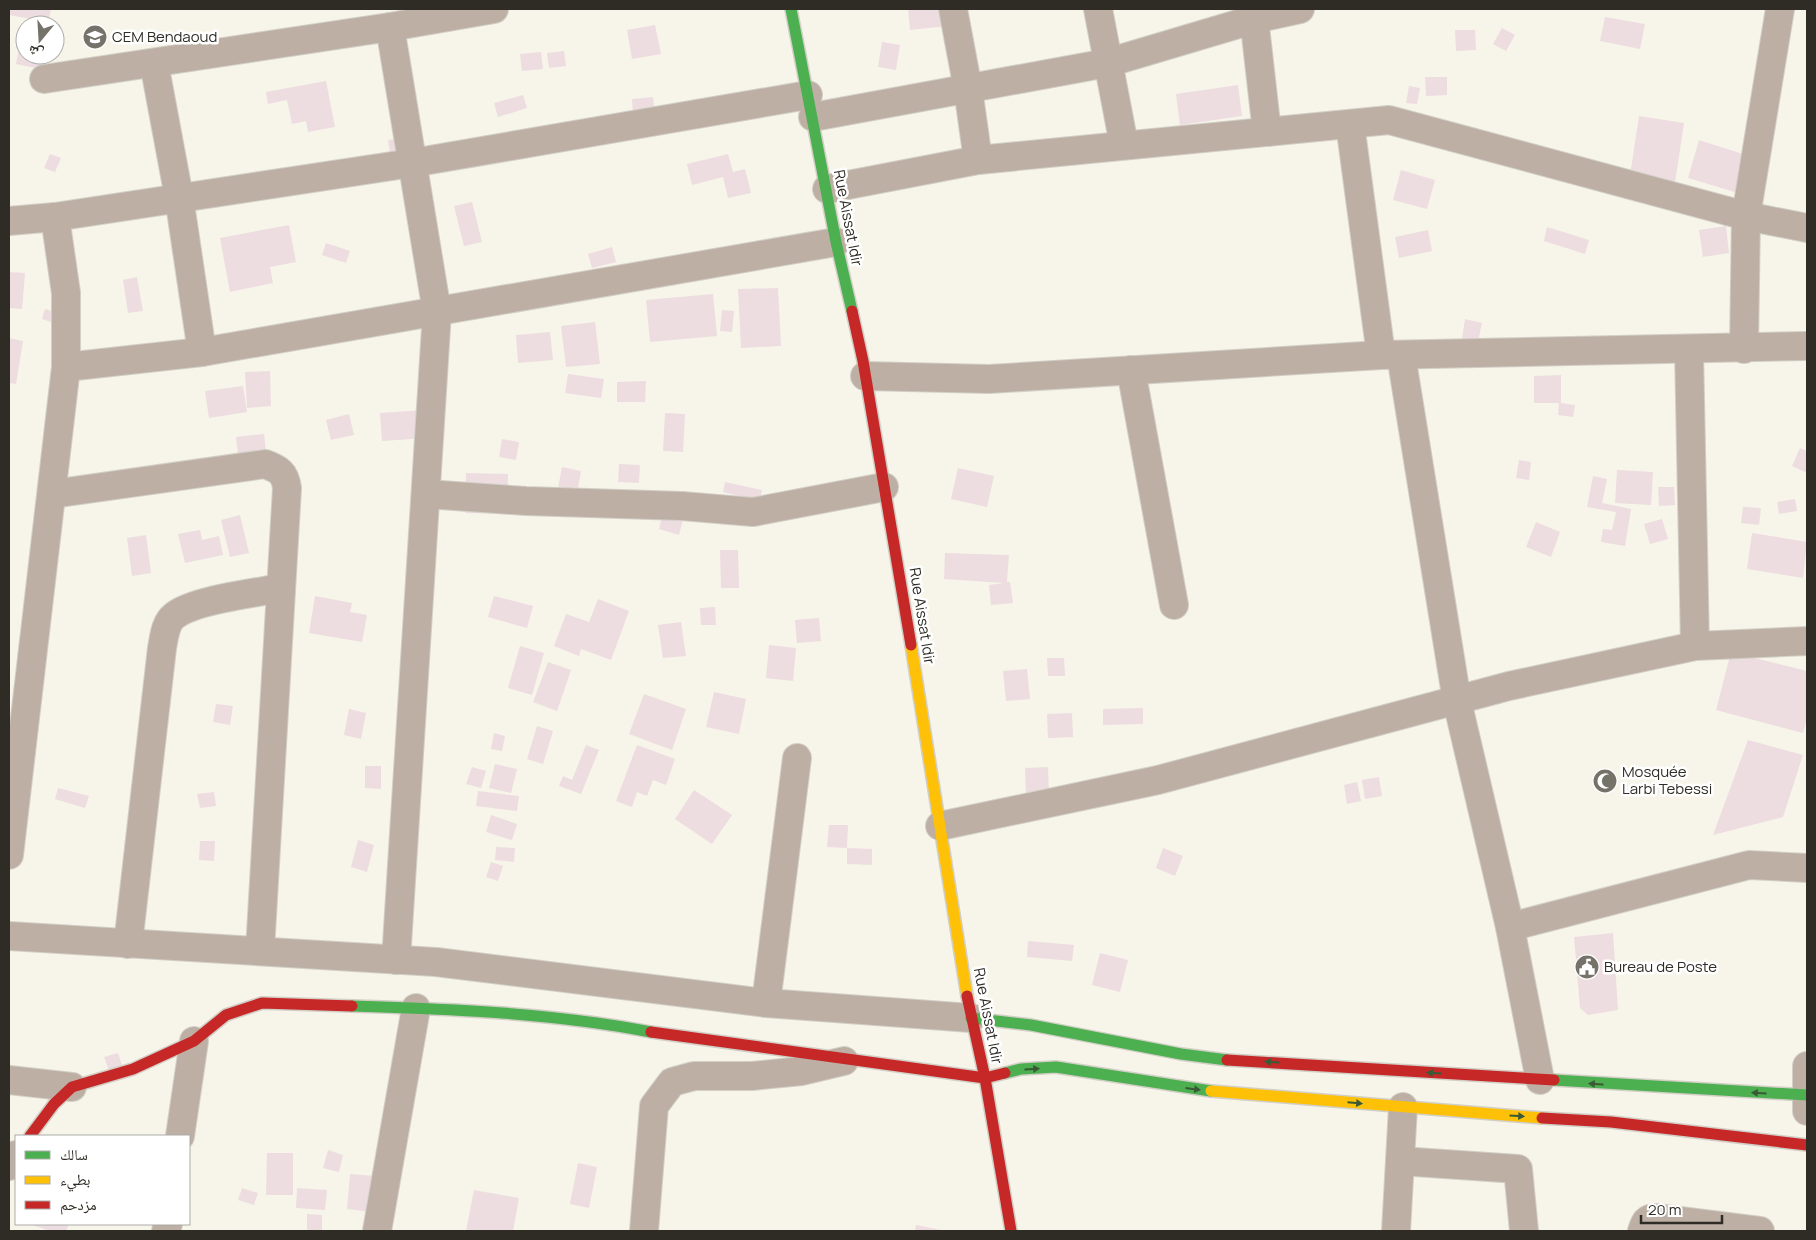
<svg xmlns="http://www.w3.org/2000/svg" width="1816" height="1240" font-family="Manrope,'Noto Naskh Arabic',sans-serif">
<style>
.building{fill:#eddde0}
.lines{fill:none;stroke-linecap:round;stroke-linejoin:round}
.street-casing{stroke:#d2cfc7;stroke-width:30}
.fast-casing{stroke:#d2cfc7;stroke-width:14}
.slow-casing{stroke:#d2cfc7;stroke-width:14}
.jam-casing{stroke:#d2cfc7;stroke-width:14}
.street{stroke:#bdafa3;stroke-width:28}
.fast{stroke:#4caf50;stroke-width:11}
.slow{stroke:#ffc107;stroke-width:11}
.jam{stroke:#c62828;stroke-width:11}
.oneway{fill:#395a34}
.labels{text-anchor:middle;stroke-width:5;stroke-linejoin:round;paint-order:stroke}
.poi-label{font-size:15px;fill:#2f2c25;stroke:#fff;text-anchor:start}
.street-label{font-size:15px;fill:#2f2c25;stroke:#fff}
</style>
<rect width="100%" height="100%" fill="#f7f4ea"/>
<!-- building -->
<g class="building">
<path d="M9,9H51L48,25H36L37,20L9,15Z"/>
<path d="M908,9H955L957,25L910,30Z"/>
<path d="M1605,17L1645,24L1640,49L1600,41Z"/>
<path d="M655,25L661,54L632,59L627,30Z"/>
<path d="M1502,28L1515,35L1506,51L1493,44Z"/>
<path d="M1455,30H1475L1476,50L1456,51Z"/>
<path d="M882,42L900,45L896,70L878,67Z"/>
<path d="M19,48L25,49V55H43L40,69L16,64Z"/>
<path d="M564,51L566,66L549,68L547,53Z"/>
<path d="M541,52L543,69L522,71L520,54Z"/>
<path d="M1425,77H1447V95L1426,96Z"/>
<path d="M326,81L335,127L308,132L306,121L292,124L287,100L268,104L266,92Z"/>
<path d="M1238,85L1242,116L1180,125L1176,94Z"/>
<path d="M1409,86L1420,88L1417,104L1406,103Z"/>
<path d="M523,95L527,108L498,117L494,103Z"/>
<path d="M653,97L657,135L621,139L634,128L632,99Z"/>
<path d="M1639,116L1684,123L1674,189L1629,182Z"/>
<path d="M406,137L393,171L388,140Z"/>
<path d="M1699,140L1749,156L1738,193L1688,178Z"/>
<path d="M50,154L61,158L55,172L44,168Z"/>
<path d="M728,154L733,172L745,169L751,193L728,198L723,177L692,185L687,164Z"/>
<path d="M1401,170L1435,180L1427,209L1393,200Z"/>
<path d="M472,202L482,242L464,246L454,206Z"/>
<path d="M289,225L296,262L270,267L273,283L230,292L220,238Z"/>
<path d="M1726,226L1729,253L1703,257L1699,230Z"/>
<path d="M1547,227L1589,240L1585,254L1544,241Z"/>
<path d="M1428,230L1432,251L1399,258L1395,237Z"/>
<path d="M326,243L350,251L346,263L322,255Z"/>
<path d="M612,247L616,262L592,268L588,254Z"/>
<path d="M9,272L25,273L22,309L9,308Z"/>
<path d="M137,277L143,311L128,313L123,280Z"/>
<path d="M778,288L781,346L741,348L738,289Z"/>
<path d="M713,294L717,336L650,342L646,300Z"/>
<path d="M45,309L61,314L57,324L42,319Z"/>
<path d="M722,310L734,311L732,332L720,331Z"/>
<path d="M1465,319L1482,323L1478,341L1462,338Z"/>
<path d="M595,322L600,364L566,367L561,326Z"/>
<path d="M550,332L553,360L518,363L516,335Z"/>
<path d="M9,338L23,341L16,384L9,383Z"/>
<path d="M270,371L271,406L247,408L245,372Z"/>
<path d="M568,374L604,379L601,398L565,393Z"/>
<path d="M1561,375V403L1575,405L1573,417L1558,415L1559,403H1534V376Z"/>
<path d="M646,381L645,402H617V382Z"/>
<path d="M243,386L247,412L209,418L205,391Z"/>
<path d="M424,410L426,438L382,441L380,413Z"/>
<path d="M665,413L685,414L683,452L663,451Z"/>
<path d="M349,414L354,435L331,440L326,420Z"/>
<path d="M264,434L268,470L240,472L236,437Z"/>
<path d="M502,439L519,442L516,460L499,457Z"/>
<path d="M1800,448L1807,451V473L1792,466Z"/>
<path d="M1519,460L1531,462L1529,480L1516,478Z"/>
<path d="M619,464L640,465L639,483L618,482Z"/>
<path d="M562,467L581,471L578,488L573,487L568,512L554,509Z"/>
<path d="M958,468L994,476L987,507L951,499Z"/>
<path d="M1617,470L1653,472L1651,505L1615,503Z"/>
<path d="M466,473L508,474L507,514L465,513Z"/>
<path d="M1593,476L1607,479L1602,503L1631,509L1625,546L1601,542L1603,529L1612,530L1616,512L1587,507Z"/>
<path d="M725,482L762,490L760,501L723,492Z"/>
<path d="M1658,487H1674L1675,505L1659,506Z"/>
<path d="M667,497L687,502L679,535L659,529Z"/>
<path d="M1795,499L1797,511L1779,514L1777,502Z"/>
<path d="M1743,507L1761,508L1759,525L1741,523Z"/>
<path d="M240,515L249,553L230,557L221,520Z"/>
<path d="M1662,519L1668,539L1650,544L1644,524Z"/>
<path d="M1536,522L1560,532L1551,557L1526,547Z"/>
<path d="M200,530L202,540L219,536L223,555L185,563L178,534Z"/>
<path d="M1752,533L1807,542L1803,578L1747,569Z"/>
<path d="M146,535L151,573L132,576L127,538Z"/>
<path d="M720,550H738L739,588H721Z"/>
<path d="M945,553L1009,555L1007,582H1010L1013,603L991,605L989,585L1004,583L944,579Z"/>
<path d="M315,596L352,603L350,612L367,615L362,642L309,633Z"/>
<path d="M494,596L533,606L527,628L488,617Z"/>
<path d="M598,599L629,611L611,660L581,649L579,656L554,646L566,614L589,622Z"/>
<path d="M715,607L716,625H701L700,608Z"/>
<path d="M819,618L821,641L797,643L795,620Z"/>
<path d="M681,622L686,656L663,658L658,625Z"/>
<path d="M769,645L796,648L793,681L766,678Z"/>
<path d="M520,646L544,653L532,695L508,688Z"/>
<path d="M1731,652L1807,671V718L1803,733L1716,710Z"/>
<path d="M1047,658H1064L1065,676H1048Z"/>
<path d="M548,662L571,670L557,711L533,702Z"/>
<path d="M1027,669L1030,699L1006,701L1003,671Z"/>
<path d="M714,692L746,699L739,734L706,727Z"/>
<path d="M644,694L686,709L672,750L629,734Z"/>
<path d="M216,704L233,706L230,725L213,722Z"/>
<path d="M1143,708V724L1103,725V709Z"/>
<path d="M349,709L366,713L361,739L344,735Z"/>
<path d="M1072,713L1073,737L1048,738L1047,714Z"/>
<path d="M537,726L553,731L543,764L527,759Z"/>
<path d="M494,733L505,736L502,751L491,749Z"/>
<path d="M1748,740L1803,755L1783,817L1713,835Z"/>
<path d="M586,745L599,750L581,794L559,786L563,776L572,780Z"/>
<path d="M637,745L675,759L666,785L653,780L647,796L637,792L632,807L616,801Z"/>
<path d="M495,764L517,769L511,793L489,788Z"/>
<path d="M365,766H381V789L365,788Z"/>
<path d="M472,767L486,771L481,788L466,784Z"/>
<path d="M1048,767L1049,796H1026L1025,768Z"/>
<path d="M1379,777L1382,796L1365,799L1362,780Z"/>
<path d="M1357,782L1361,801L1347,804L1344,785Z"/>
<path d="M58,788L89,796L85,808L55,799Z"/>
<path d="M694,790L732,815L712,844L675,819Z"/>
<path d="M478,791L519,796L517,811L476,806Z"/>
<path d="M214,792L216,806L200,808L197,794Z"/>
<path d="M491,815L517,824L512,840L486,832Z"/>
<path d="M829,825H848L847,848L827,847Z"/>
<path d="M358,840L374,845L367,872L351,867Z"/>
<path d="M200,841H215L214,861L199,860Z"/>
<path d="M496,847L515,848L514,862L495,860Z"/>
<path d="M847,848L872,849V865L847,864Z"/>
<path d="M1163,848L1183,856L1175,876L1156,868Z"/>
<path d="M491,862L503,866L498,881L486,877Z"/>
<path d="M1613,933L1618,1010L1588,1015L1580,1008L1574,937Z"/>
<path d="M1028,941L1074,945L1072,961L1027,957Z"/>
<path d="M1100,953L1128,960L1120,992L1092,985Z"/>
<path d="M118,1053L124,1071L111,1076L104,1057Z"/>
<path d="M328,1150L343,1155L339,1172L323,1168Z"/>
<path d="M267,1153H293V1195H266Z"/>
<path d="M578,1163L597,1167L589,1208L570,1204Z"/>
<path d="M350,1174L375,1176L372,1212L347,1209Z"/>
<path d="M242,1188L258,1193L254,1205L238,1200Z"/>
<path d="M297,1188L327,1190L325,1210L296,1208Z"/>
<path d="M474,1190L519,1198L513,1231H466Z"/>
<path d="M307,1214L322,1215V1231H307Z"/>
<path d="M30,1224H69L66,1231H50Z"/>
<path d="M916,1225L941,1230V1231H915Z"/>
</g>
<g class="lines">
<defs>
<g id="street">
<path d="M953,9L968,89L978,160"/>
<path d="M1098,9L1124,145"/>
<path d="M1253,9L1267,132"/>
<path d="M390,27L437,312L396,960"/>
<path d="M154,63L179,197L202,352"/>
<path d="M44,79L390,27L494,9"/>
<path d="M813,117L1107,63L1255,19L1300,9"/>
<path d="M1350,124L1381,355"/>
<path d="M827,189L978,160L1389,120L1746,216L1807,228"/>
<path d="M9,221L55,217L412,163L808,95"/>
<path d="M1744,349L1746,216L1780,9"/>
<path d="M1689,350L1695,646"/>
<path d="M1401,355L1457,701L1510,927L1540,1080"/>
<path d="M66,367L202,352L836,242"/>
<path d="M1131,370L1174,605"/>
<path d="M865,376L989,379L1381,355L1807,346"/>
<path d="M52,494L265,464C279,469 285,473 287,488L260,950"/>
<path d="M426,494L526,501L682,506L753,512L884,487"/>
<path d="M940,826L1158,780L1509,686L1695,646L1807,641"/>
<path d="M9,855L66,367V293L55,217"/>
<path d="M1510,927L1749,865L1807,868"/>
<path d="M9,936L436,962L766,1003L971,1018"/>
<path d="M128,944L162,648C164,638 165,623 174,616C193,600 255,593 281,588"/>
<path d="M766,1003L797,758"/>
<path d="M1807,1066V1111"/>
<path d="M9,1080L72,1087"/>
<path d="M180,1136L194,1041"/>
<path d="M1400,1161L1518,1169L1524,1231"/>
<path d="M9,1166L16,1155"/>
<path d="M166,1231L168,1224"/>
<path d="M377,1231L416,1008"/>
<path d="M644,1231L654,1106L672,1082L694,1076H752L802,1071L844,1061"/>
<path d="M1396,1231L1403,1107"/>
<path d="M1642,1231C1645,1222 1646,1218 1656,1218L1760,1231"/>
</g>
<g id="fast">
<path d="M791,9L836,242L852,311"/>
<path d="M352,1006C452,1009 553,1013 651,1032"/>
<path d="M971,1018L1031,1025L1181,1054L1227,1060"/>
<path d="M1005,1073L1021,1069L1056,1067L1211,1091"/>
<path d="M1554,1080L1807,1095"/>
</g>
<g id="slow">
<path d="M911,645L967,996"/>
<path d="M1211,1091L1542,1118"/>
</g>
<g id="jam">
<path d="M852,311L863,361L911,645"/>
<path d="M967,996L985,1078L1011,1231"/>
<path d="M651,1032L985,1078L1005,1073"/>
<path d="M1227,1060L1554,1080"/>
<path d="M1542,1118L1611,1122L1807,1145"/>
<path d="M30,1136L54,1104L72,1087L133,1069L194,1041L226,1015L262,1003L352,1006"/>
</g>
</defs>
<!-- street casing -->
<use href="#street" class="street-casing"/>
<!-- fast casing -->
<use href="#fast" class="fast-casing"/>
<!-- slow casing -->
<use href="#slow" class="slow-casing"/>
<!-- jam casing -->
<use href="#jam" class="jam-casing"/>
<!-- street -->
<use href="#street" class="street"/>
<!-- fast -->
<use href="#fast" class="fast"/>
<!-- slow -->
<use href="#slow" class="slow"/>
<!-- jam -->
<use href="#jam" class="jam"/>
</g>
<!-- one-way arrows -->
<defs><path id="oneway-solid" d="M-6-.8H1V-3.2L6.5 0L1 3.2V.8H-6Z" transform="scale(1.25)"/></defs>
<g class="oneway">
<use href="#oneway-solid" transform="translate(1272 1062) rotate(-177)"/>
<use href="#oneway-solid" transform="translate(1032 1069) rotate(-3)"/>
<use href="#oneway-solid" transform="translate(1434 1073) rotate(-176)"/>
<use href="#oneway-solid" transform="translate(1596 1084) rotate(-177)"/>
<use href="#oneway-solid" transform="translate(1193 1089) rotate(7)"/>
<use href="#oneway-solid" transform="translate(1759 1093) rotate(-177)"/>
<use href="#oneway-solid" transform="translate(1355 1103) rotate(5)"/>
<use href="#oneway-solid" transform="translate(1517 1116) rotate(3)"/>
</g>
<!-- icons -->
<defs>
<symbol id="school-disc" viewBox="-11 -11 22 22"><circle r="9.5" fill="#75726a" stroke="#fff"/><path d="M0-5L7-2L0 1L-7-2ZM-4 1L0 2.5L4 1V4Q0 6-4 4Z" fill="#fff"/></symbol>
<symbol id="mosque-disc" viewBox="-11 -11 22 22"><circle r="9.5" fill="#75726a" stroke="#fff"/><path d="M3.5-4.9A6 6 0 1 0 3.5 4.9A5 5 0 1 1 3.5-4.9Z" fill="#fff"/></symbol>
<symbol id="civic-disc" viewBox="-11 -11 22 22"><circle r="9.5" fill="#75726a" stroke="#fff"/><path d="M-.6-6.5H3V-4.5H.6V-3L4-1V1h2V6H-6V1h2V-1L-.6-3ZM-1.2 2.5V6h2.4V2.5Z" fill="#fff"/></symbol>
</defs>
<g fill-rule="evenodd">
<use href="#school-disc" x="81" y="23" width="28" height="28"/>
<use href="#mosque-disc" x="1591" y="767" width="28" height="28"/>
<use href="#civic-disc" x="1573" y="953" width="28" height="28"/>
</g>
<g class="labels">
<!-- poi labels -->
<g class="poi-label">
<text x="112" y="42">CEM Bendaoud</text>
<text x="1622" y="777">Mosquée<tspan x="1622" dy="17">Larbi Tebessi</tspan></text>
<text x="1604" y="972">Bureau de Poste</text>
</g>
<!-- street labels -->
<g class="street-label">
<text transform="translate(848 218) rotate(79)" y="5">Rue Aissat Idir</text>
<text transform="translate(922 616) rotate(81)" y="5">Rue Aissat Idir</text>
<text transform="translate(988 1016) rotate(79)" y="5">Rue Aissat Idir</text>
</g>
</g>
<!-- border -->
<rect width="1816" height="1240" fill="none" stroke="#2f2c25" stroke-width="20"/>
<!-- legend -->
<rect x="15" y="1135" width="175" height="90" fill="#ffffff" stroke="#acaba8"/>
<rect x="25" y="1151" width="25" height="8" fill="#4caf50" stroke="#acaba8"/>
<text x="60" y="1160" font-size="15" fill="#2f2c25">سالك</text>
<rect x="25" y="1176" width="25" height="8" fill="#ffc107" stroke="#acaba8"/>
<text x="60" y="1185" font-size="15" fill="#2f2c25">بطيء</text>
<rect x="25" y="1201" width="25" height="8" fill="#c62828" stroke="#acaba8"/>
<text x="60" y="1210" font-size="15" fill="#2f2c25">مزدحم</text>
<!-- north arrow -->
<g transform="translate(40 40) rotate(198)"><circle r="24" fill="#ffffff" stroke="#acaba8"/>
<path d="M0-4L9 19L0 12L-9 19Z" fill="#75726a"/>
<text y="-8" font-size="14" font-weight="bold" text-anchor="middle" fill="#2f2c25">ش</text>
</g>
<!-- scale -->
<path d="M1641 1215v8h81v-8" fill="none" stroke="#2f2c25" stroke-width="2.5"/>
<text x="1648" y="1215" font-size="15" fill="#2f2c25" stroke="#ffffff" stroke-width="4" paint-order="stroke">20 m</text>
</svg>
